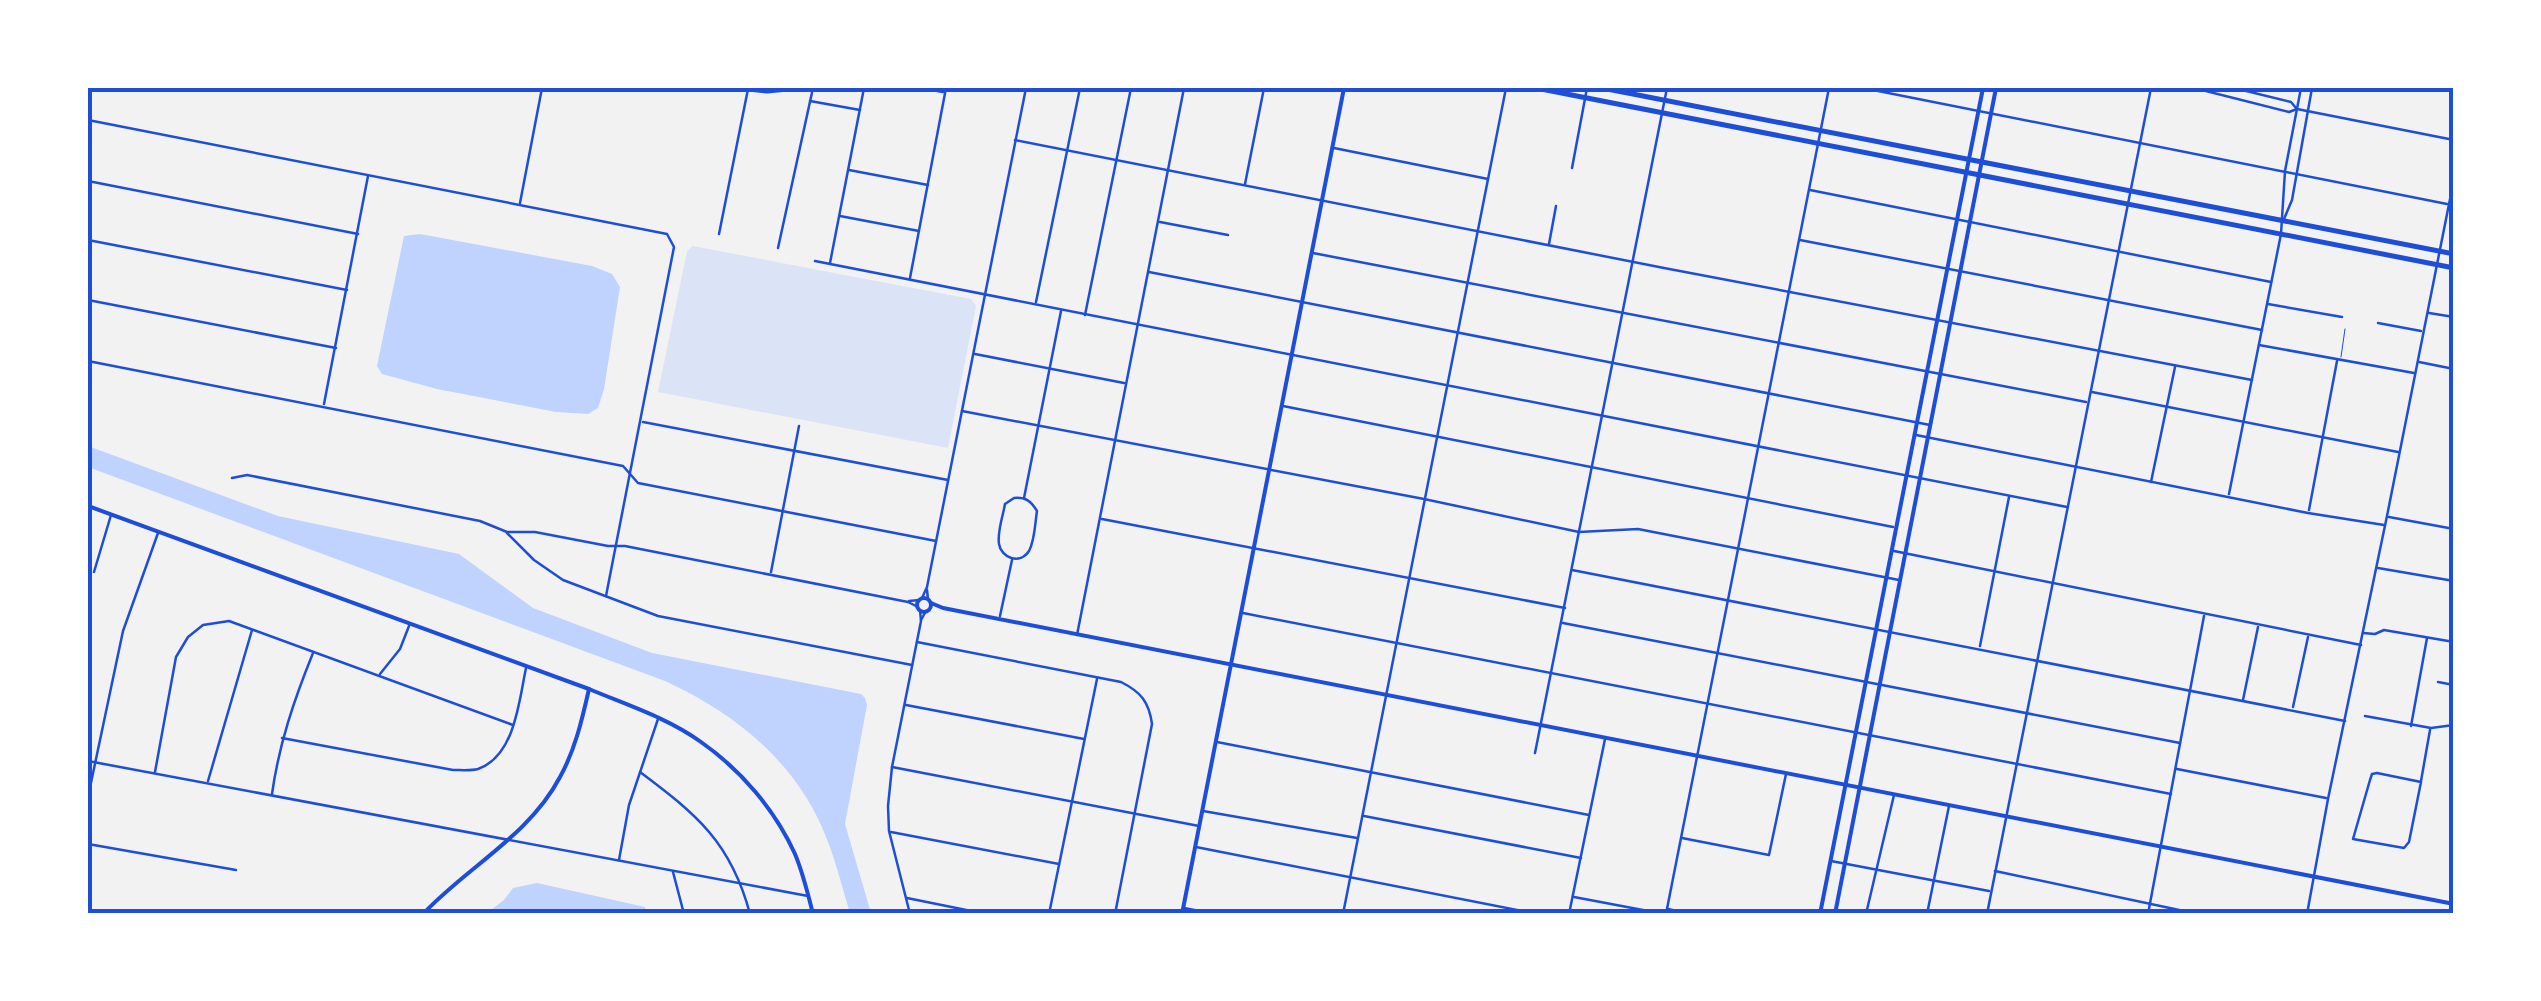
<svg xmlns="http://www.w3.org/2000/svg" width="2541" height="1001" font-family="Lato,sans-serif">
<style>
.green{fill:#dbe4f7}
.water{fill:#bfd3fe}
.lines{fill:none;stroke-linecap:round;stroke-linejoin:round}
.service{stroke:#1d4ed8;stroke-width:1}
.minor{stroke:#1d4ed8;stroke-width:2.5}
.tertiary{stroke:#1d4ed8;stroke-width:4}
.secondary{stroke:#1d4ed8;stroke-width:4}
.primary{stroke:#1d4ed8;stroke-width:5}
.neatline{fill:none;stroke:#1d4ed8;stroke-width:4}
</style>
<rect width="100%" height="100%" fill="#f2f2f2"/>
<!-- green -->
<path class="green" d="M693,246L971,299L976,306L948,448L658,392L687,251Z"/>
<!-- water -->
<g class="water">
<path d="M420,234L592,266L612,274L620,287L604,389L598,408L588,414L556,412L437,389L382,374L377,366L404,236Z"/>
<path d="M88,446L278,516L459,554L533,608L652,653L861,694L865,698L867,705L845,824L871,913H850C841,884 834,853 821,825C790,757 731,711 665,681L88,467Z"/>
<path d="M537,883L645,907L646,913H487L504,900L513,888Z"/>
</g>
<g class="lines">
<!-- service -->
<path class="service" d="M2341,357L2345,329"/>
<!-- minor -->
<g class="minor">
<path d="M920,88L943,92"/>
<path d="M1863,88L2447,204"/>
<path d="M2194,88L2289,112L2297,109L2454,140"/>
<path d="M2234,88L2291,102L2296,108"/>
<path d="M810,101L860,110"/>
<path d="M88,120L667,234L674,247L606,596"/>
<path d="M1015,140L1664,268L2252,380"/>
<path d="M1334,148L1488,179"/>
<path d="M1572,168L1587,88"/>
<path d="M849,170L928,185"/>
<path d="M88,181L358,234"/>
<path d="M1245,184L1264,88"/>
<path d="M1810,190L2271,282"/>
<path d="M520,203L542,88"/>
<path d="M840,216L919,231"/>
<path d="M2284,219L2292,200L2312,88"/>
<path d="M1160,222L1228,235"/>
<path d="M719,234L748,89"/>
<path d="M88,240L347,290"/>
<path d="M1800,240L2262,330"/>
<path d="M1549,244L1556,206"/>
<path d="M778,248L813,88"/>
<path d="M1313,253L2086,402"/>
<path d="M815,261C1233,342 1650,425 2067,507"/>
<path d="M830,263L864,88"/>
<path d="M1149,272L1930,425"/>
<path d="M910,278L946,88"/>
<path d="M88,300L336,348"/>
<path d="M1036,302L1080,88"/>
<path d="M2268,304L2342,317"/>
<path d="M2429,313L2454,317"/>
<path d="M1085,315L1131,88"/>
<path d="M2378,323L2421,331"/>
<path d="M2259,345L2414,373"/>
<path d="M975,354L1124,383"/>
<path d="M88,361L623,466L638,483L936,541"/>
<path d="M2419,362L2454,369"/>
<path d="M2092,392L2398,452"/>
<path d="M324,404L368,176"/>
<path d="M1283,406L1893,527"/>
<path d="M962,411L1424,499L1579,532L1638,529L1899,580"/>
<path d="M643,422L948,480"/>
<path d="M1916,435L2308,513L2384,525"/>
<path d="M232,478L247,475L480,521L507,532H535L608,546H625L908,602L918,607"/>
<path d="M2151,482L2175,367"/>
<path d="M2229,494L2281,234L2285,171L2301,88"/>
<path d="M1014,498C1026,497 1031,501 1037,511C1035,523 1035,540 1029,551C1020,565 1001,558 999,544C997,532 1003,516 1005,504Z"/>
<path d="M1024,498L1061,311"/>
<path d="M2309,510L2337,361"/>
<path d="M2389,517L2454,529"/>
<path d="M1102,519L1565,608"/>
<path d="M507,533L534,560L563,580L658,616L912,665"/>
<path d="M1894,551L2361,645"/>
<path d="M2378,568L2454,581"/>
<path d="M1572,570L2345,721"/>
<path d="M94,572L111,515"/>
<path d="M771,572L799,426"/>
<path d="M927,590L928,599"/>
<path d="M922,598L927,587L1026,88"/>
<path d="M909,601L919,600"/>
<path d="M1243,613L2171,794"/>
<path d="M1000,616L1012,560"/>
<path d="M921,620L926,611"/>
<path d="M1563,623L2180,743"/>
<path d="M2363,633L2375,634L2384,630L2454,642"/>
<path d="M1077,635L1184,88"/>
<path d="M917,642L1121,682C1141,692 1149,702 1152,724L1115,914"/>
<path d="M1980,646L2009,497"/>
<path d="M380,674L400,649L409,626"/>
<path d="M2438,682L2454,685"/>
<path d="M2243,700L2258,627"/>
<path d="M906,705L1084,739"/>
<path d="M2293,707L2308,637"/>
<path d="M2365,716L2431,728L2454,725"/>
<path d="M2411,726L2427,638"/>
<path d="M282,738L453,770C461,770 471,771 478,769C515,756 519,701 526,668"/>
<path d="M1217,742L1589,815"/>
<path d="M1535,753L1667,88"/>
<path d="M88,761L808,896"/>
<path d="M892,767L1199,826"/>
<path d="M2177,769L2326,798"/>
<path d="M155,772L176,657L188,637L203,625L229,621L513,725"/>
<path d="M640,772C696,814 731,842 750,914"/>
<path d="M2377,773L2421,782L2409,842L2404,848L2353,839L2370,780L2372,774Z"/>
<path d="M208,781L252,630"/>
<path d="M2421,781L2430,730"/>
<path d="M272,794C279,744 294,700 313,653"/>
<path d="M88,797L123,631L158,533"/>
<path d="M1203,811L1357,838"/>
<path d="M1364,816L1581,858"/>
<path d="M891,832L1059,864"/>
<path d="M1682,838L1769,855L1786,774"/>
<path d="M88,844L236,870"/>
<path d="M1196,847L1537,914"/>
<path d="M619,860L629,805L658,719"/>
<path d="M1831,861L1989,891"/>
<path d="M1995,871L2198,914"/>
<path d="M673,872L684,914"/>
<path d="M1574,897L1664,914"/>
<path d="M907,898L986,914"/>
<path d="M1184,908L1215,914"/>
<path d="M1668,909L1690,914"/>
<path d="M910,914L889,831L888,806L892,767L921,621L920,610"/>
<path d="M1049,914L1097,679"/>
<path d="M1343,914L1506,88"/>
<path d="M1569,914L1605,739"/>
<path d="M1666,914L1829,88"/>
<path d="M1866,914L1894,795"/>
<path d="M1927,914L1949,806"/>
<path d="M1987,914L2151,88"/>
<path d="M2148,914L2204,616"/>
<path d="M2307,914L2328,799L2387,516L2454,179"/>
</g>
<!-- tertiary -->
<g class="tertiary">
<path d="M88,506L589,689C627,705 668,718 701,742C741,770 775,810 795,854C803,873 808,894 813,914"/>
<circle cx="924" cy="605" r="7"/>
<path d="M931,603L943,608L2454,904"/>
<path d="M423,914C467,867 529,836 560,777C575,750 582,720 589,689"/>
</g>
<!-- secondary -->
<g class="secondary">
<path d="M1182,914L1344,88"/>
<path d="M1820,914L1983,88"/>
<path d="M1835,914L1996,88"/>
</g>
<!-- primary -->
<g class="primary">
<path d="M739,88L767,91L799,88"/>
<path d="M1536,88L2454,268"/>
<path d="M1602,88L2454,254"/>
</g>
</g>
<!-- border -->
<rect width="2541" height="1001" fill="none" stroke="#ffffff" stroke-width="180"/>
<rect x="90" y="90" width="2361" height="821" class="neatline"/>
</svg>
